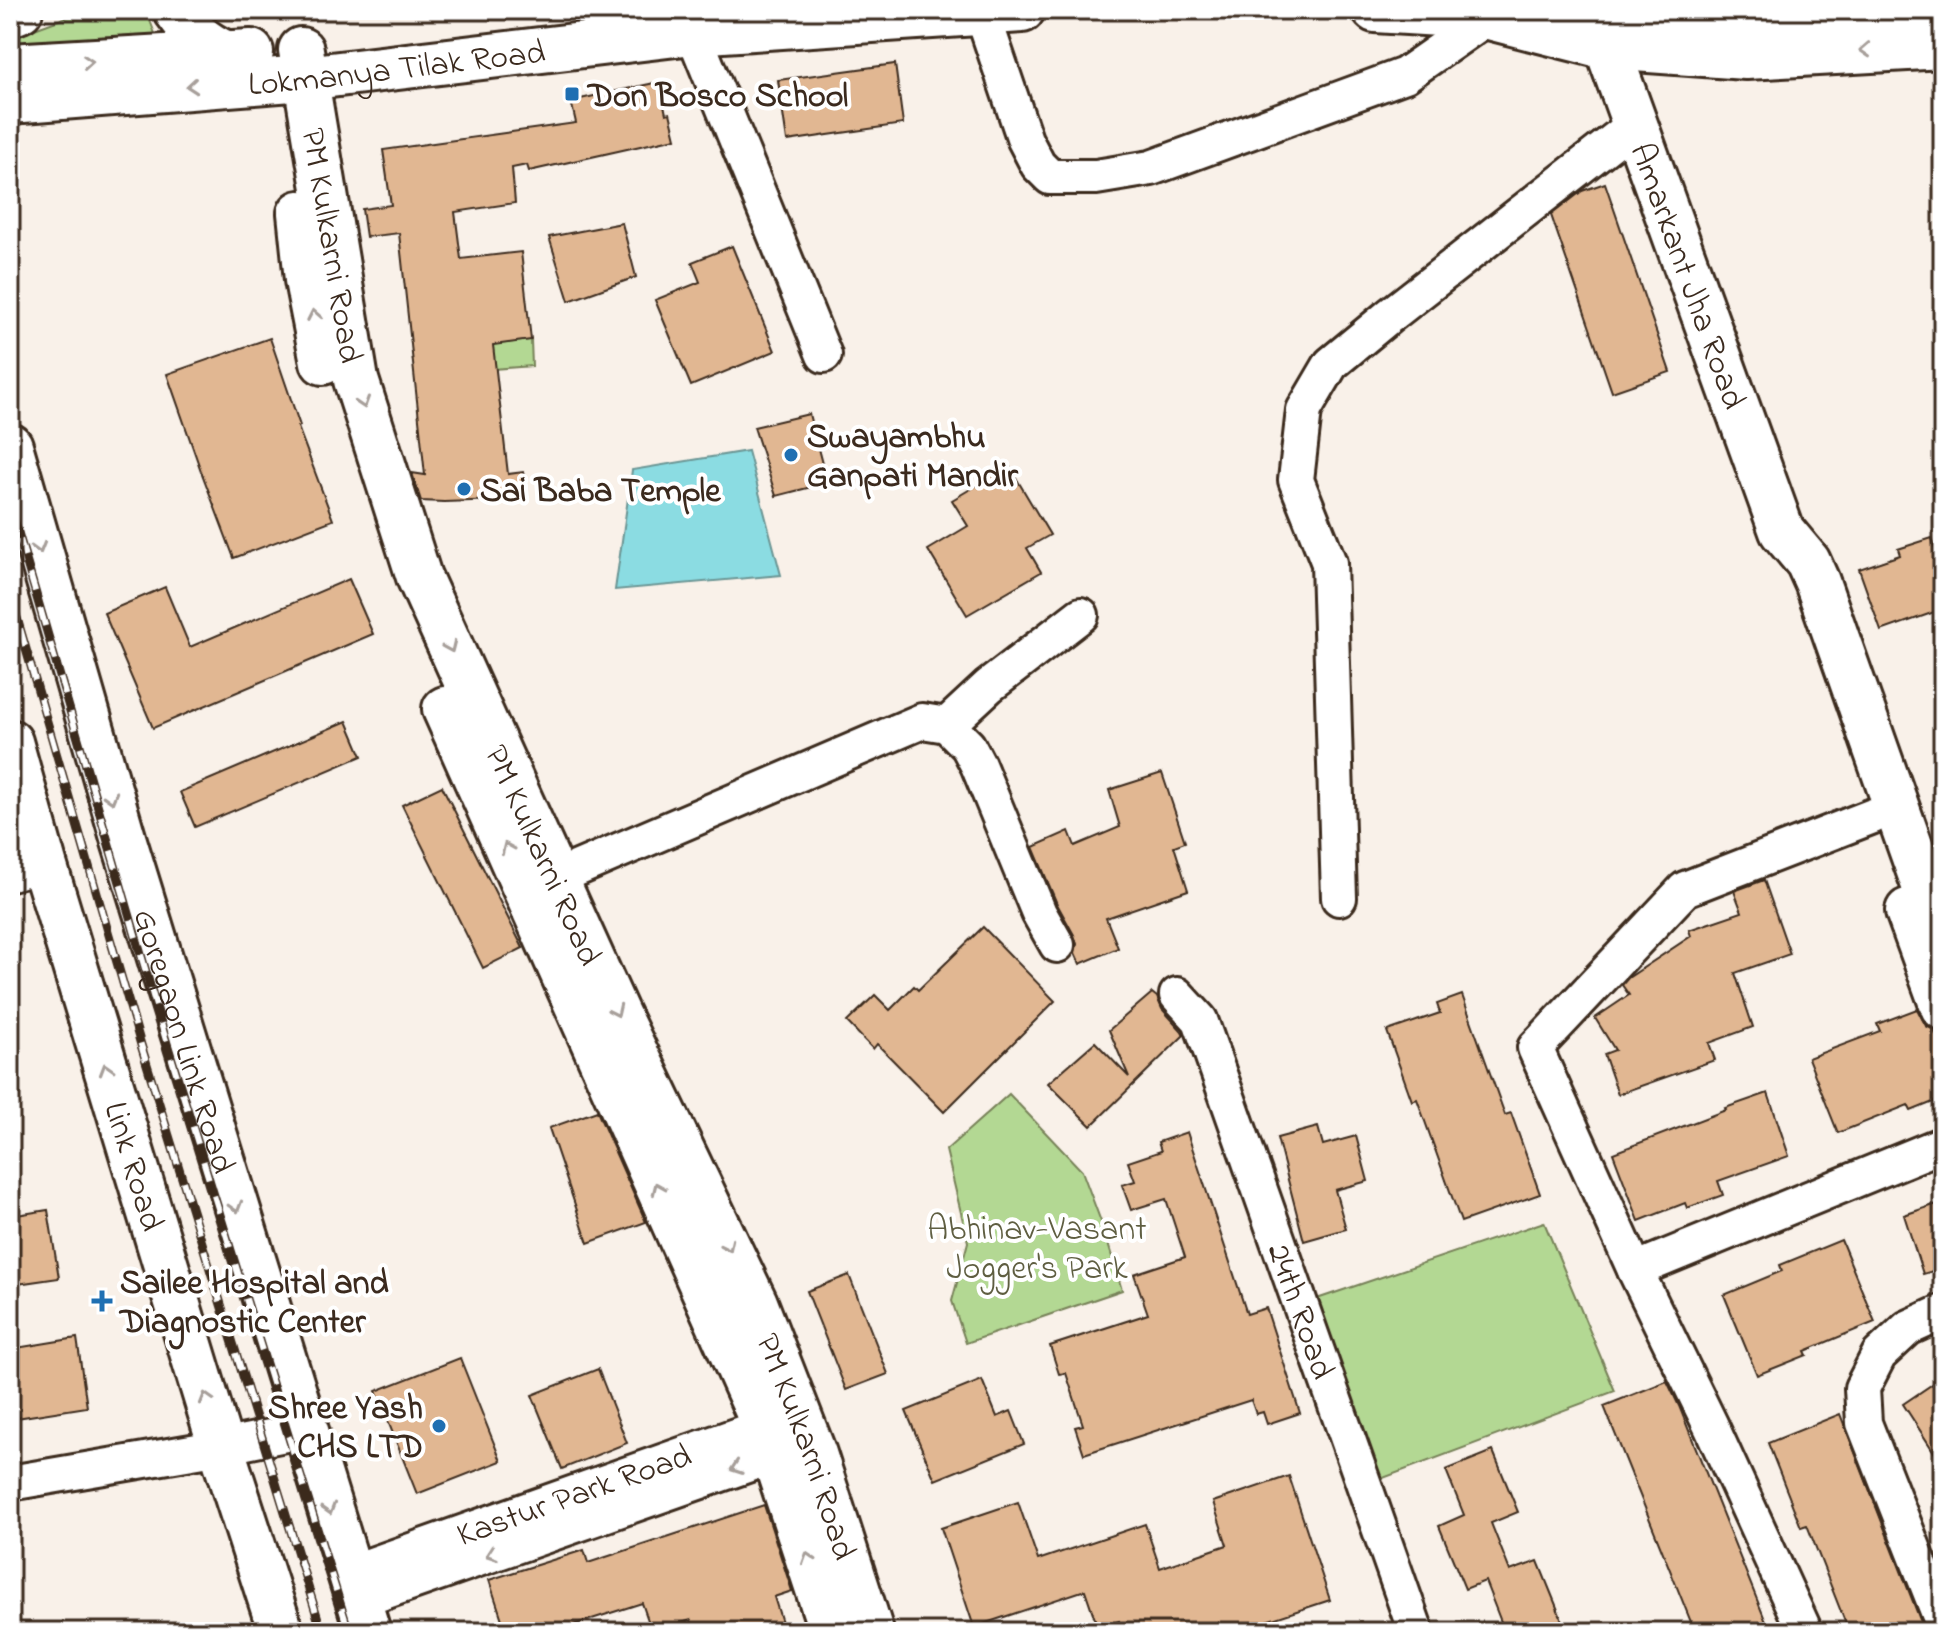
<svg xmlns="http://www.w3.org/2000/svg" width="1953" height="1642" font-family="'Indie Flower',sans-serif">
<style>
.green{fill:#b3d893;stroke:#778158;stroke-width:2}
.water{fill:#8bdce2;stroke:#6b9594;stroke-width:2}
.building{fill:#e1b792;stroke:#3b2a1e;stroke-width:2}
.lines{fill:none;stroke-linecap:round;stroke-linejoin:round}
.street-casing{stroke:#3b2a1e;stroke-width:40}
.secondary-casing{stroke:#3b2a1e;stroke-width:50}
.primary-casing{stroke:#3b2a1e;stroke-width:50}
.street{stroke:#fff;stroke-width:34}
.secondary{stroke:#fff;stroke-width:44}
.primary{stroke:#fff;stroke-width:44}
.rail-casing{stroke:#3b2a1e;stroke-width:9}
.rail{stroke:#fff;stroke-width:6;stroke-dasharray:18;stroke-linecap:butt}
.oneway{stroke:#a79f9a}
.poi-dot{fill:#1f6fb2;stroke:#fff;stroke-width:3}
.labels{text-anchor:middle;stroke-width:8;stroke-linejoin:round;paint-order:stroke}
.street-label{font-size:34px;fill:#3b2a1e;stroke:#fff}
.poi-label{font-size:34px;font-weight:bold;fill:#3b2a1e;stroke:#fff;text-anchor:start}
.park-label{font-size:34px;fill:#5f5e41;stroke:#fff}
</style>
<rect width="100%" height="100%" fill="#f9f1e9"/>
<filter id="ink" filterUnits="userSpaceOnUse"><feTurbulence type="fractalNoise" baseFrequency=".0125" numOctaves="2"/><feDisplacementMap in="SourceGraphic" scale="16" xChannelSelector="R" yChannelSelector="G"/><feConvolveMatrix kernelMatrix="1 2 1 2 8 2 1 2 1" color-interpolation-filters="sRGB"/></filter>
<g filter="url(#ink)">
<!-- green -->
<g class="green">
<path d="M86,10H146L157,39L10,51V38Z"/>
<path d="M531,340L532,366L466,371L489,345Z"/>
<path d="M1009,1094L1082,1171L1103,1227L1122,1290L966,1343L952,1301L968,1242L946,1150Z"/>
<path d="M1544,1222L1615,1391L1370,1483L1314,1300Z"/>
</g>
<!-- water -->
<path class="water" d="M748,451L781,575L615,590L632,470Z"/>
<!-- building -->
<g class="building">
<path d="M895,64L903,124L787,141L778,80Z"/>
<path d="M659,82L666,114L670,113L676,138L529,171L527,165L512,168L515,203L455,212L461,259L521,252L531,340L493,345L508,474L523,472L527,499L444,502L421,501L412,473L425,475L399,233L366,237L362,209L391,205L383,150L576,123L571,101Z"/>
<path d="M1605,183L1670,372L1612,392L1551,215L1582,191Z"/>
<path d="M622,223L636,277L569,301L549,237Z"/>
<path d="M732,246L775,351L691,386L655,300L700,282L692,262Z"/>
<path d="M270,338L300,426L298,427L333,520L234,558L201,471L167,374Z"/>
<path d="M809,414L827,483L776,496L754,427Z"/>
<path d="M1009,466L1050,535L1027,548L1041,572L967,615L928,550L968,526L952,500Z"/>
<path d="M1932,538L1937,555L1943,553V609L1881,631L1859,569L1900,555L1898,549Z"/>
<path d="M349,579L373,634L153,728L104,613L165,587L190,647Z"/>
<path d="M347,721L362,756L195,827L180,792Z"/>
<path d="M1162,773L1185,842L1174,846L1188,890L1106,918L1118,948L1080,964L1075,953L1077,944L1074,935L1057,904L1033,847L1069,831L1075,846L1120,827L1109,790Z"/>
<path d="M442,786L523,948L483,968L402,805Z"/>
<path d="M1764,880L1790,954L1735,973L1753,1027L1709,1043L1715,1060L1618,1094L1604,1054L1615,1050L1595,1018L1629,995L1622,985L1628,978L1691,936L1689,930L1742,912L1734,891Z"/>
<path d="M983,927L1055,1001L944,1112L877,1044L873,1049L847,1022L875,995L890,1010L914,986L918,990Z"/>
<path d="M1152,993L1157,997L1162,1009L1182,1031L1184,1035L1091,1126L1048,1083L1095,1042L1129,1077L1109,1030Z"/>
<path d="M1462,995L1505,1115L1511,1113L1540,1194L1461,1222L1417,1099L1412,1101L1387,1031L1440,1013L1437,1004Z"/>
<path d="M1917,1009L1926,1026L1934,1030L1943,1052V1098L1911,1111L1908,1105L1838,1133L1808,1058L1880,1031L1877,1024Z"/>
<path d="M1768,1093L1789,1156L1718,1181L1723,1195L1687,1208L1685,1203L1639,1221L1613,1153L1726,1110L1725,1108Z"/>
<path d="M597,1111L646,1222L588,1243L549,1128Z"/>
<path d="M1318,1127L1323,1145L1356,1136L1368,1181L1335,1190L1346,1229L1304,1241L1277,1138Z"/>
<path d="M1187,1132L1247,1314L1266,1308L1300,1413L1267,1424L1263,1412L1256,1414L1251,1400L1084,1454L1075,1427L1083,1425L1066,1373L1059,1374L1050,1346L1148,1314L1134,1274L1185,1257L1166,1199L1131,1210L1122,1185L1135,1181L1128,1162L1161,1151L1158,1142Z"/>
<path d="M1943,1202V1268L1923,1274L1904,1215Z"/>
<path d="M48,1210L59,1278L10,1285V1216Z"/>
<path d="M1841,1240L1875,1322L1805,1351L1807,1355L1757,1375L1724,1295L1782,1271L1780,1265Z"/>
<path d="M849,1275L888,1374L846,1390L807,1291Z"/>
<path d="M77,1338L87,1407L10,1419V1349Z"/>
<path d="M460,1358L501,1461L417,1494L376,1391Z"/>
<path d="M598,1369L627,1443L562,1469L532,1395Z"/>
<path d="M1943,1377V1466L1903,1404Z"/>
<path d="M982,1380L997,1417L1011,1411L1024,1444L935,1480L906,1411Z"/>
<path d="M1667,1381L1679,1406L1770,1632H1695L1604,1406Z"/>
<path d="M1840,1414L1922,1625L1905,1632H1849L1807,1525L1801,1527L1768,1443Z"/>
<path d="M1493,1451L1518,1512L1491,1523L1510,1571L1538,1561L1562,1620L1532,1632H1505L1485,1581L1465,1589L1439,1526L1464,1515L1446,1470Z"/>
<path d="M1289,1476L1330,1600L1233,1632H1123L1119,1621L1098,1628L1085,1590L974,1627L941,1528L1018,1502L1038,1560L1145,1524L1160,1568L1227,1545L1213,1502Z"/>
<path d="M764,1505L792,1591L774,1597L785,1632H695L691,1620L652,1632L642,1603L551,1632H506L489,1580L584,1550L588,1563Z"/>
</g>
<g class="lines">
<defs>
<g id="street">
<path d="M684,10L824,355"/>
<path d="M981,10L1025,140L1038,165L1050,177H1096L1151,168L1405,75L1498,10"/>
<path d="M947,725L989,686L1081,615"/>
<path d="M10,873L44,864"/>
<path d="M534,887L922,721L947,725L968,746L978,765L1039,913L1057,945"/>
<path d="M1339,898L1329,563L1296,480L1304,410L1331,364L1388,317L1634,125"/>
<path id="s1" d="M1177,995L1200,1020L1416,1632"/>
<path d="M1635,1270L1943,1144"/>
<path d="M1943,1312L1908,1328L1879,1355L1862,1388L1864,1423L1943,1624"/>
<path d="M10,1483L221,1447L305,1430"/>
<path id="s2" d="M349,1573L786,1418"/>
<path d="M358,1601L798,1447"/>
<path d="M1805,1632L1711,1426L1635,1270L1535,1048L1685,889L1873,816"/>
</g>
<g id="secondary">
<path d="M176,10C192,32 201,42 225,53"/>
<path d="M1375,10L1489,17L1607,47L1746,57L1943,46"/>
<path d="M10,14L20,10"/>
<path d="M1592,16L1618,20L1846,16L1917,21L1943,17"/>
<path id="s3" d="M1618,20L1607,47L1782,531L1808,562L1817,582L1943,939"/>
<path id="s4" d="M301,50L356,380L419,577L616,1012L755,1303L814,1454L871,1632"/>
<path d="M10,66L251,52"/>
<path id="s5" d="M10,101L305,78L693,32L1022,10"/>
<path d="M300,213L307,280L323,362"/>
<path d="M445,709L764,1425L832,1632"/>
<path d="M1908,911L1943,1007"/>
</g>
<g id="primary">
<path id="s6" d="M10,446L124,841L368,1632"/>
<path id="s7" d="M10,742L44,864L221,1447L281,1632"/>
</g>
</defs>
<!-- street casing -->
<use href="#street" class="street-casing"/>
<!-- secondary casing -->
<use href="#secondary" class="secondary-casing"/>
<!-- primary casing -->
<use href="#primary" class="primary-casing"/>
<!-- street -->
<use href="#street" class="street"/>
<!-- secondary -->
<use href="#secondary" class="secondary"/>
<!-- primary -->
<use href="#primary" class="primary"/>
<defs>
<g id="rail">
<path d="M10,505L165,1037L349,1632"/>
<path d="M10,594L141,1045L322,1632"/>
</g>
</defs>
<!-- rail casing -->
<use href="#rail" class="rail-casing"/>
<!-- rail -->
<use href="#rail" class="rail"/>
</g>
<!-- one-way arrows -->
<defs><path id="oneway-chevron" d="M-2-3.5L2.5 0L-2 3.5" fill="none" stroke-width="1.6" stroke-linecap="round" stroke-linejoin="round" transform="scale(2)"/></defs>
<g class="oneway">
<use href="#oneway-chevron" transform="translate(1865 50) rotate(177)"/>
<use href="#oneway-chevron" transform="translate(88 62) rotate(-4)"/>
<use href="#oneway-chevron" transform="translate(192 86) rotate(175)"/>
<use href="#oneway-chevron" transform="translate(314 315) rotate(-101)"/>
<use href="#oneway-chevron" transform="translate(363 403) rotate(72)"/>
<use href="#oneway-chevron" transform="translate(39 548) rotate(74)"/>
<use href="#oneway-chevron" transform="translate(450 647) rotate(66)"/>
<use href="#oneway-chevron" transform="translate(111 798) rotate(74)"/>
<use href="#oneway-chevron" transform="translate(507 848) rotate(-114)"/>
<use href="#oneway-chevron" transform="translate(616 1011) rotate(65)"/>
<use href="#oneway-chevron" transform="translate(106 1069) rotate(-107)"/>
<use href="#oneway-chevron" transform="translate(658 1188) rotate(-114)"/>
<use href="#oneway-chevron" transform="translate(236 1207) rotate(73)"/>
<use href="#oneway-chevron" transform="translate(728 1246) rotate(65)"/>
<use href="#oneway-chevron" transform="translate(206 1398) rotate(-107)"/>
<use href="#oneway-chevron" transform="translate(736 1468) rotate(161)"/>
<use href="#oneway-chevron" transform="translate(329 1509) rotate(73)"/>
<use href="#oneway-chevron" transform="translate(491 1554) rotate(161)"/>
<use href="#oneway-chevron" transform="translate(808 1558) rotate(-108)"/>
</g>
</g>
<!-- markers -->
<g class="poi-dot">
<rect x="564" y="86" width="16" height="16" rx="4"/>
<circle cx="791" cy="455" r="8"/>
<circle cx="464" cy="489" r="8"/>
<path d="M98 1289h8v8h8v8h-8v8h-8v-8h-8v-8h8z"/>
<circle cx="439" cy="1426" r="8"/>
</g>
<g class="labels">
<!-- street labels -->
<g class="street-label">
<text dy="12" stroke="none"><textPath href="#s5" startOffset="388">Lokmanya Tilak Road</textPath></text>
<text dy="12" stroke="none"><textPath href="#s4" startOffset="198">PM Kulkarni Road</textPath></text>
<text dy="12" stroke="none"><textPath href="#s3" startOffset="272">Amarkant Jha Road</textPath></text>
<text dy="12" stroke="none"><textPath href="#s4" startOffset="846">PM Kulkarni Road</textPath></text>
<text dy="12" stroke="none"><textPath href="#s6" startOffset="620">Goregaon Link Road</textPath></text>
<text dy="12" stroke="none"><textPath href="#s7" startOffset="442">Link Road</textPath></text>
<text dy="12" stroke="none"><textPath href="#s1" startOffset="342">24th Road</textPath></text>
<text dy="12" stroke="none"><textPath href="#s4" startOffset="1494">PM Kulkarni Road</textPath></text>
<text dy="12" stroke="none"><textPath href="#s2" startOffset="238">Kastur Park Road</textPath></text>
</g>
<!-- poi labels -->
<g class="poi-label">
<text x="588" y="106">Don Bosco School</text>
<text x="807" y="447">Swayambhu<tspan x="807" dy="39">Ganpati Mandir</tspan></text>
<text x="480" y="501">Sai Baba Temple</text>
<text x="120" y="1293">Sailee Hospital and<tspan x="120" dy="39">Diagnostic Center</tspan></text>
<text x="423" y="1418" text-anchor="end">Shree Yash<tspan x="423" dy="39">CHS LTD</tspan></text>
</g>
<!-- park labels -->
<g class="park-label">
<text x="1037" y="1239">Abhinav-Vasant<tspan x="1037" dy="39">Jogger's Park</tspan></text>
</g>
</g>
<!-- margin -->
<rect width="1953" height="1642" fill="none" stroke="#fff" stroke-width="40"/>
<rect x="20" y="20" width="1913" height="1602" fill="none" stroke="#3b2a1e" stroke-width="3" filter="url(#ink)"/>
</svg>
